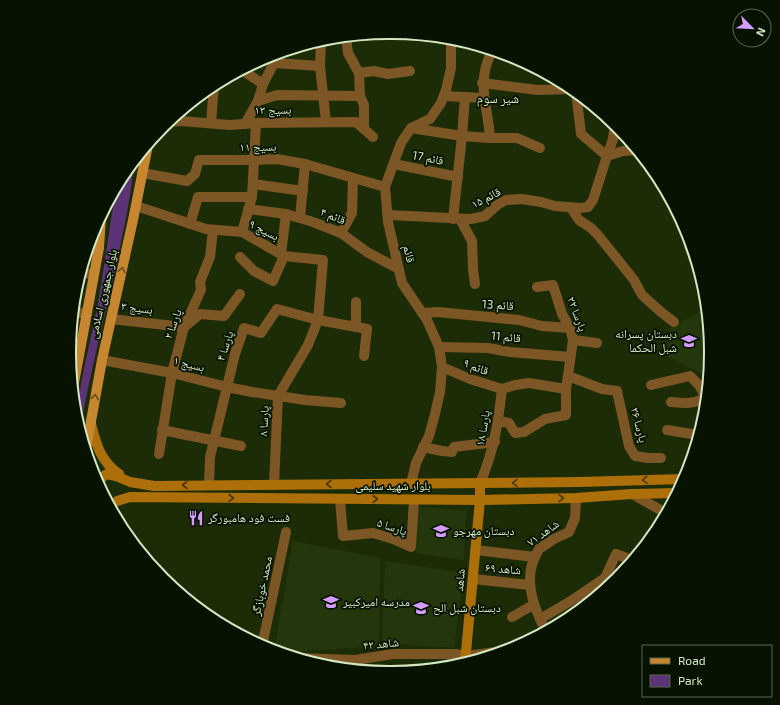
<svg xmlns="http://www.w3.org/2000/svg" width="780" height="705" font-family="'Exo 2','Noto Naskh Arabic',sans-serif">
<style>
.built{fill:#24370c}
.green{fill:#5c3377}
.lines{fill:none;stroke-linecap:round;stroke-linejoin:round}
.street{stroke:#7c5624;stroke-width:10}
.secondary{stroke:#ad6f0a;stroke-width:10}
.primary{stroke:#c78731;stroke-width:10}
.oneway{stroke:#674d18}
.oneway2{stroke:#493804}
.labels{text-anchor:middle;stroke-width:3.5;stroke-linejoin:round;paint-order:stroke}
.street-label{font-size:12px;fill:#d3e7c2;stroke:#071300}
.poi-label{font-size:12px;fill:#d3e7c2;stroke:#071300;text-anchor:start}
.neighbourhood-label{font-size:13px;fill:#d3e7c2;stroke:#071300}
.rim{fill:none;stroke:#d3e7c2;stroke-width:2}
</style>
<rect width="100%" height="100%" fill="#1c2c06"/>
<!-- built -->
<g class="built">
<path d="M706,311L710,353L708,381L699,372L665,355L670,328L700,312Z"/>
<path d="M417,507L466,510L464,560L416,553Z"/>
<path d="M293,541L380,558L379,646L281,653L274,651Z"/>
<path d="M385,561L464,573L454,648L382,643Z"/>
</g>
<!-- green -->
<path class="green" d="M132,164L133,166C132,192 126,217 121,242C108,305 91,367 80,430L76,416L82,378L98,304L116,188L124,174Z"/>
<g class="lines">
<!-- street -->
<g class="street">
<path d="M388,32L400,34H406"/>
<path d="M346,36L348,53L359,73L360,96L364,105V129"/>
<path d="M334,38L346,40"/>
<path d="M321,40L320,66L326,122"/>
<path d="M274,63L320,66"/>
<path d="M242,70L263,84"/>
<path d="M359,73L374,71L388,74L410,71"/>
<path d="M482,83L538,90L572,89"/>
<path d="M444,96L484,98"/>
<path d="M258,101L277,95L360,96"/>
<path d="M168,122L181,121L230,125L256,123L356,122L373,137"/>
<path d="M211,123L214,85"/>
<path d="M245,124L258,101L263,84L274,63L276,54"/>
<path d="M615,125L613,139L607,156L623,151L636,150"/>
<path d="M411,128L462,136L490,138H517L540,148"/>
<path d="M490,138C488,106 476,84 491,53H501"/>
<path d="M394,164L458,177"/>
<path d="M142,173L187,181L195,174L199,160H254L277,159L305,164L385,187"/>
<path d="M253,184L303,191"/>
<path d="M136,206L206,229L242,232L284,256L323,260L318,320L308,345L278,396L274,485"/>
<path d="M571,208L579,220L591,228L598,235L634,280L642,295L661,312L674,322"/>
<path d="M248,209L286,214L313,222L341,233L367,252L399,269"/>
<path d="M388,215L471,219L485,216L497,205L506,200L522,199L541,202L555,206L580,208L588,207L593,200L607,156L581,134L576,92"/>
<path d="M300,218L305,164"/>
<path d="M453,219L462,136L465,97"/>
<path d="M460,219L472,241L473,270L475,284"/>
<path d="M190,224L198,197H252"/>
<path d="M242,232L252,197L256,123"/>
<path d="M341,233L352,213L353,178"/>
<path d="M688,237L689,246L698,270"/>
<path d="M281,254L286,214"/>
<path d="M240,257L254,271L273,281L284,256"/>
<path d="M81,273L94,274"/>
<path d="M74,312L87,314"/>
<path d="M422,313L438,312L519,320L542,326L570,328"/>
<path d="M111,319L184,327L200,314L224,316L240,294"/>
<path d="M356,327V302"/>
<path d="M573,340L597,343"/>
<path d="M70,344L81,346"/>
<path d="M439,347L488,348L510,352L570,357"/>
<path d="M102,360L172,373L227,387L252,392L305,400L341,403"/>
<path d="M442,367L470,379L502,389"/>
<path d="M568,376L602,389L617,391L629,446L635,456L648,458H661"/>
<path d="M651,385L690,376L699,385L706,398"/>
<path d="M671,402C682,403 695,405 705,397"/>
<path d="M498,421L509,423L515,433L524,432L545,419L566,415V389L573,340L570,328L562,314L553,285L537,287"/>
<path d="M162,430L241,446"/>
<path d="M667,430L698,435"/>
<path d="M423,447L442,451L452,452L454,447L495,442"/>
<path d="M159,454L172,373L184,327L201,290L200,282L210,257L213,230"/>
<path d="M480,483C494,451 498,424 502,389L515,385L529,383L566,389"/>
<path d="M411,484L416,463L429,436L435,414L440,392L442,367L439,347L427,320L402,283L388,222L385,187L401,143L411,128L430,119L441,103L446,90L451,68V38"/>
<path d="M209,485L210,457L235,354L244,328L261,333L277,309L318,320L367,329L364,356"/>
<path d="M632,494L666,513"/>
<path d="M340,499L343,536L373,533L393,539L411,547L414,500"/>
<path d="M475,550L535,557L539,549L554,539L569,532L575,518L576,498"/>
<path d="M535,557C523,581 534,609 546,631"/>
<path d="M473,579L530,585"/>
<path d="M512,617L533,605"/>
<path d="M540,619L574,599L605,578L616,554L632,560"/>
<path d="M262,646L286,532"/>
<path d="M298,658L355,660L393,654H455L466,656L504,651"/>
</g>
<!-- secondary -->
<g class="secondary">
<path d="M91,424C96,444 101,462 119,474"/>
<path d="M99,485L101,478L107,474L116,476L130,482L154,486L580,482L684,479"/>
<path d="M110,506L117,501L130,497L480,500L576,498L632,494L677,493"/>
<path d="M465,663L480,500V483"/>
</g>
<!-- primary -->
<g class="primary">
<path d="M73,388L99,248L101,217"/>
<path d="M86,449L102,360L133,220L148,145"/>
</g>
</g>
<!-- one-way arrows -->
<defs><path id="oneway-chevron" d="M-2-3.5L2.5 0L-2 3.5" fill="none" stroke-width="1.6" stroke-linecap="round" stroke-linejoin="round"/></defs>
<g class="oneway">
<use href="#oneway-chevron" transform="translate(122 270) rotate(-77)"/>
<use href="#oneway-chevron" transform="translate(95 397) rotate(-81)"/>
</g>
<g class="oneway2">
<use href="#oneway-chevron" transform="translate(645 480) rotate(178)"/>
<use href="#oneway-chevron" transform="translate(515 483) rotate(179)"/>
<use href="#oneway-chevron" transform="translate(329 484) rotate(180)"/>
<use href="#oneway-chevron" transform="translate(185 485) rotate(180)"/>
<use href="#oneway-chevron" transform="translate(231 498)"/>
<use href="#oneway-chevron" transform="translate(561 498) rotate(-1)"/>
<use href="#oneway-chevron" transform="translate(375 499)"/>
</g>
<!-- icons -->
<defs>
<symbol id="school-bare" viewBox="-9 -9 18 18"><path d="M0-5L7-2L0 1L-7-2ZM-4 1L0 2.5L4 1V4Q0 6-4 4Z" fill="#d49cfc" stroke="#071300" stroke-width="2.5" paint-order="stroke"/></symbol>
<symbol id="restaurant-bare" viewBox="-9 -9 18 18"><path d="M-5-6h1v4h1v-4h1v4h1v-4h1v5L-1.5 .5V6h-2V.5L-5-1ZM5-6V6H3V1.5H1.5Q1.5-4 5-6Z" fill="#d49cfc" stroke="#071300" stroke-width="2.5" paint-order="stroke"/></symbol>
</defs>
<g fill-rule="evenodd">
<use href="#school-bare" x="678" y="330" width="22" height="22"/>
<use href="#restaurant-bare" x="185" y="507" width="22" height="22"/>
<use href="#school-bare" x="430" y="520" width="22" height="22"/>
<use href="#school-bare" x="320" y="591" width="22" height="22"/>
<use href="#school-bare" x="410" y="597" width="22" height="22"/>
</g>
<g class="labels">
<!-- street labels -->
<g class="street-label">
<text transform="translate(273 110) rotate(-1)" y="4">بسیج ۱۳</text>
<text transform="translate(258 147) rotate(-1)" y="4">بسیج ۱۱</text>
<text transform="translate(428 158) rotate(11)" y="4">قائم 17</text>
<text transform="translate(486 198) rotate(-27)" y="4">قائم ۱۵</text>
<text transform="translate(333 216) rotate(23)" y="4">قائم ۴</text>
<text transform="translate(264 230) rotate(27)" y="4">بسیج ۹</text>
<text transform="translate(409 254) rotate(77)" y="4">قائم</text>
<text transform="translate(103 294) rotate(-77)" y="4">بلوار جمهوری اسلامی</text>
<text transform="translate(498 305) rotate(4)" y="4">قائم 13</text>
<text transform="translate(137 308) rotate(7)" y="4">بسیج ۳</text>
<text transform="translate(577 314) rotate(69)" y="4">پارسا ۲۲</text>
<text transform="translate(173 324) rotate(-70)" y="4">پارسا ۲</text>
<text transform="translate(506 337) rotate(6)" y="4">قائم 11</text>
<text transform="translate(225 346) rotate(-72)" y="4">پارسا ۴</text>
<text transform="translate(189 364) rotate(14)" y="4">بسیج ۱</text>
<text transform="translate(476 367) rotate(21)" y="4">قائم ۹</text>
<text transform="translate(264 421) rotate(-87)" y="4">پارسا ۸</text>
<text transform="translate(639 425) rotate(75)" y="4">پارسا ۲۶</text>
<text transform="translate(483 428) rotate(-80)" y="4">پارسا ۱۸</text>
<text x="393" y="490">بلوار شهید سلیمی</text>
<text transform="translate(392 527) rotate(18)" y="4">پارسا ۵</text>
<text transform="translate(543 533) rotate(-36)" y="4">شاهد ۷۱</text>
<text transform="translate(503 569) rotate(5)" y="4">شاهد ۶۹</text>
<text transform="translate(460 580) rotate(-85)" y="4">شاهد</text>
<text transform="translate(262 586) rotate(-78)" y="4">محمد خوبازگر</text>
<text transform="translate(381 644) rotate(-6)" y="4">شاهد ۴۲</text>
</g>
<!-- poi labels -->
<g class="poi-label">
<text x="677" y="338" text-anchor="end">دبستان پسرانه<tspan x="677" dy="14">شبل الحکما</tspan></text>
<text x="208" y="522">فست فود هامبورگر</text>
<text x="453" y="535">دبستان مهرجو</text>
<text x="343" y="606">مدرسه امیرکبیر</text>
<text x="433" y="612">دبستان شبل الح</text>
</g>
<!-- neighbourhood labels -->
<g class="neighbourhood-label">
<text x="498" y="103">شیر سوم</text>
</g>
</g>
<!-- crop -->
<path d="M0 0H780V705H0ZM389 39H391A313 313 0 0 1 704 352V353A313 313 0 0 1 391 666H389A313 313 0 0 1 76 353V352A313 313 0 0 1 389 39Z" fill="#071300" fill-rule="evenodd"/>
<path class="rim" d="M389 39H391A313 313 0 0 1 704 352V353A313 313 0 0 1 391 666H389A313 313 0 0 1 76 353V352A313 313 0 0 1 389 39Z"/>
<!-- legend -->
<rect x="642" y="645" width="130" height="52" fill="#071300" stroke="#59684e"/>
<rect x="650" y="658" width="20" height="6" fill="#c78731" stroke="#59684e"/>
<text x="678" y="665" font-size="12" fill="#d3e7c2">Road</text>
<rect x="650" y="675" width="20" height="12" fill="#5c3377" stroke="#59684e"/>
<text x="678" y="685" font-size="12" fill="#d3e7c2">Park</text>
<!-- north arrow -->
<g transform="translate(752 28) rotate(114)"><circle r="19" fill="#071300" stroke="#59684e"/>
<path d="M0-3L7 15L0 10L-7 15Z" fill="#d49cfc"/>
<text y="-6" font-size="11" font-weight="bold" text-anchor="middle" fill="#d3e7c2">N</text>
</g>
</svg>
